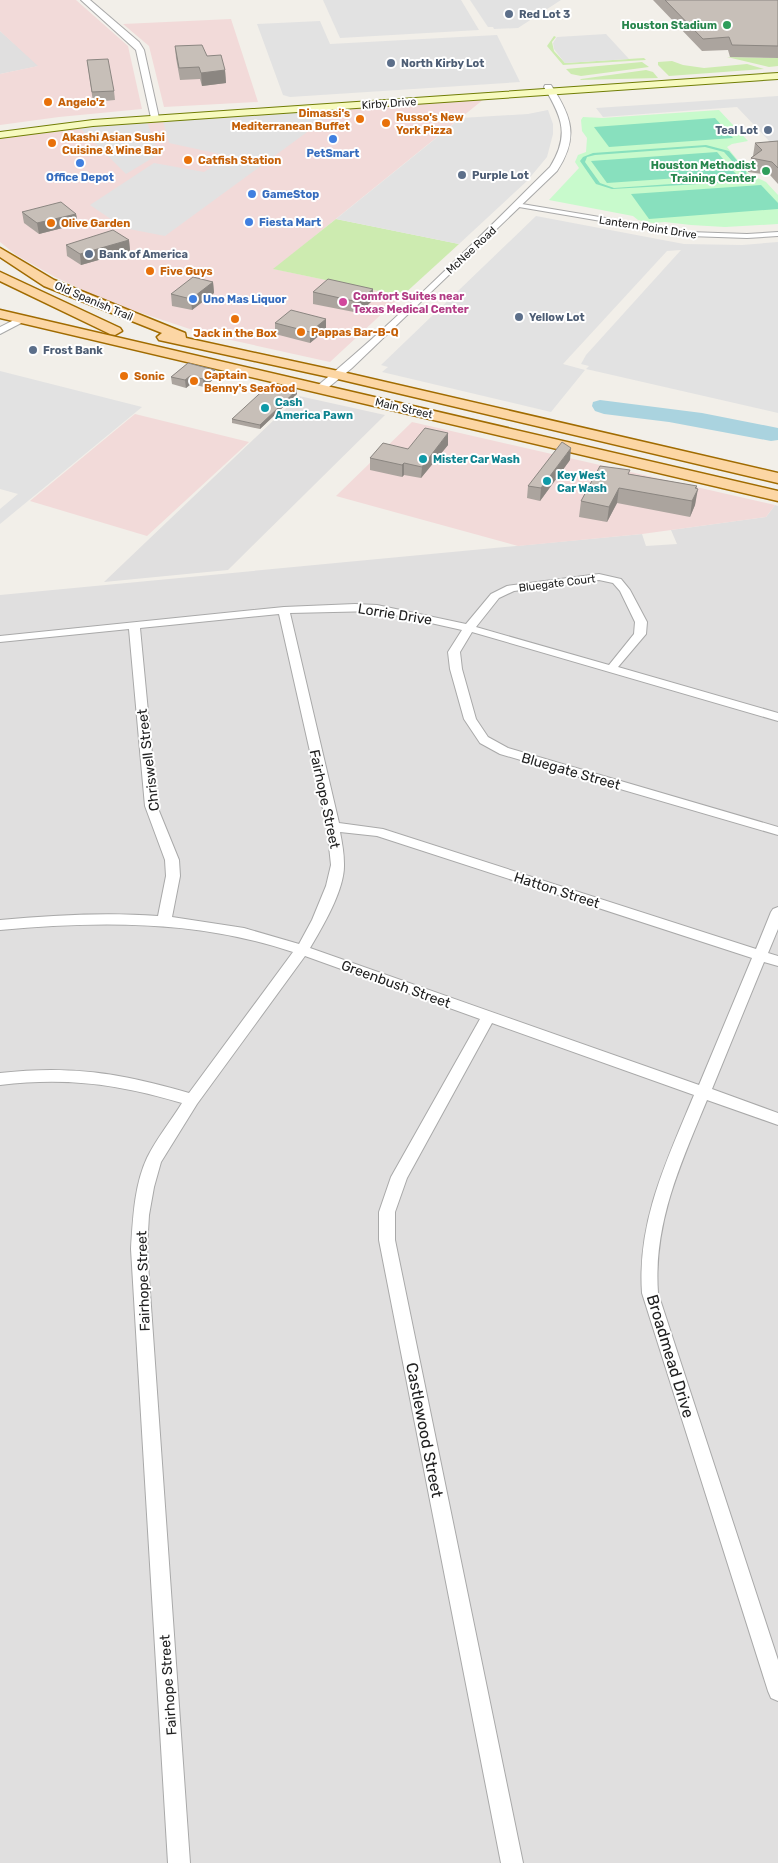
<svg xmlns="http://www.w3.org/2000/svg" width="778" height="1863" font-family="Rubik,sans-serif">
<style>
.residential{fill:#e0dfdf}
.commercial{fill:#f2dad9}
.grass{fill:#cdebb0}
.park{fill:#c8facc}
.pitch{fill:#88e0be;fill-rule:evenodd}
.parking{fill:#e2e2e2}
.water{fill:#aad3df}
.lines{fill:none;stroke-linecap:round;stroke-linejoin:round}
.minor-casing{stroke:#a9a9a9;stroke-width:2}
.tertiary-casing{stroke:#a9a9a9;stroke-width:2}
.secondary-casing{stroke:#707d05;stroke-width:2}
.primary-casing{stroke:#a06b00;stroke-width:3}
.minor{fill:#fff;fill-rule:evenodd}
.tertiary{fill:#fff;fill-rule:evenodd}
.secondary{fill:#f7fabf;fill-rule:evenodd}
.primary{fill:#fcd6a4;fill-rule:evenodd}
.wall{fill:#aba49e}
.shaded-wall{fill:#8b8681}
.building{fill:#c7bfb8;stroke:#8b8681}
.service-dot{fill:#5c6f8a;stroke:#fff;stroke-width:2}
.leisure-dot{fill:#2e9e5b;stroke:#fff;stroke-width:2}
.food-dot{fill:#e8710a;stroke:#fff;stroke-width:2}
.shop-dot{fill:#3f7fe0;stroke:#fff;stroke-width:2}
.hotel-dot{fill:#d1479c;stroke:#fff;stroke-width:2}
.culture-dot{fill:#0f9aa8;stroke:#fff;stroke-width:2}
.labels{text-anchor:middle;stroke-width:4;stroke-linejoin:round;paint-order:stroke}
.far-service-label{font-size:11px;font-weight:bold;fill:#4e5e75;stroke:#fff;text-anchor:start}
.far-leisure-label{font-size:11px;font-weight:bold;fill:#27864d;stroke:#fff;text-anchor:end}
.far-food-label{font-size:11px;font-weight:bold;fill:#c56008;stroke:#fff;text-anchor:start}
.far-street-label{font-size:11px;fill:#222;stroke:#fff}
.far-shop-label{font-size:11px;font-weight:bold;fill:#366cbe;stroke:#fff;text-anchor:start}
.far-hotel-label{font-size:11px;font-weight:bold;fill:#b23c85;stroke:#fff;text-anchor:start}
.far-culture-label{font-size:11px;font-weight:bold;fill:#0d838f;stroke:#fff;text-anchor:start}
.street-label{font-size:14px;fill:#222;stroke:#fff}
.near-street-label{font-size:16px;fill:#222;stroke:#fff}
</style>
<rect width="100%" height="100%" fill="#f2efe9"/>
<!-- residential -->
<g class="residential">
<path d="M0,31L39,66L0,74Z"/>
<path d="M299,396L385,415L228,570L104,582Z"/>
<path d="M775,505L778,506V1863H0V595L642,534L646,546L677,544L671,530L766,517Z"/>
</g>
<!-- commercial -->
<g class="commercial">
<path d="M0,0H76L128,46L142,109L59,117L0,125V74L38,66L0,31Z"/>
<path d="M231,19L258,102L164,107L149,46L123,24Z"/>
<path d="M484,99L274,269L401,296L330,362L208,335L111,303L55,277L16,255L0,242V138L115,124Z"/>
<path d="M135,414L249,442L147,536L30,501Z"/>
<path d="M412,422L775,505L766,517L642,534L518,546L336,496Z"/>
</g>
<!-- grass -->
<g class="grass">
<path d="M554,36L556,37L552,42L554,51L565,63L644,58L646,60L563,65L547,46Z"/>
<path d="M727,57L778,58V66L769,67Z"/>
<path d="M672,61L683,65L704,68L747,64L764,69L669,76L658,65V62Z"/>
<path d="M642,62L649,67L581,76L571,74L566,69Z"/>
<path d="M646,70L653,72L658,78L580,80L581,79Z"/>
<path d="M336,219L459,244L402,296L273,269Z"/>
</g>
<!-- park -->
<path class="park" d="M719,110L748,141L732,144L727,147L749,174L766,182L778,195V224L725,227L691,225L665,222L653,223L638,220L633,216L549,200L579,168L575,162L578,155L586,152L587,138L582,131L581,120L583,117L602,118Z"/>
<!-- pitch -->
<g class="pitch">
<path d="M715,118L733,138L609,147L594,127Z"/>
<path d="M706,145L729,151L746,171L747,177L735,182L612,189L596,184L580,161L583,157L593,153ZM705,147L724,152L741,171L742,176L729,180L614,188L600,183L585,162L587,157L595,155Z"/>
<path d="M717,152L736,174L607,183L591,161Z"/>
<path d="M761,185L778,203V209L649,219L631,194Z"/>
</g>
<!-- parking -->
<g class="parking">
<path d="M323,0H461L479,30L340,38Z"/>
<path d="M470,0H561L518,28L494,29L493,27H488Z"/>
<path d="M320,21L330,44L497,35L520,82L290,97L283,95L257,24Z"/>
<path d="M606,34L629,59L565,63L554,49L553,43L557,37Z"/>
<path d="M778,96V143H771L737,107L603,117L596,108Z"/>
<path d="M548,110L553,124V134L547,157L527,181L459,244L336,219L461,118L528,114Z"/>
<path d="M300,112L329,116L165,236L124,228L90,205L154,163L204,172L229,156L169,143L163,121Z"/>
<path d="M147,122L159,154L126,174L80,128Z"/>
<path d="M536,216L684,244L742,245L778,242V413L586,369L589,366L581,364L586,355L681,250L667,251L563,364L585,370L551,412L382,372L388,367L381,365Z"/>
<path d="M0,371L142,407L0,524V509L18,494L0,489Z"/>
</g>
<!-- water -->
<path class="water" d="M600,400L702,413L778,428V440L771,441L669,422L604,414L595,411L592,406L593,402Z"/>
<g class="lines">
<defs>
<g id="minor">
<path d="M516,203L689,232L747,234L778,232V236L747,238L689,236L519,207H516Z"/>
<path d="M22,316L25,317V321L0,334V327Z"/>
<path d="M599,574L621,579L630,590L647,622L646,634L618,667L778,713V721L472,632L460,652L462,669L476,719L488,737L508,748L778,827V835L500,754L480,743L464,719L450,669L448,652L462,630L377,611L290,613L339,823L383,829L756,949L771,912L773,909L778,907V929L768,953L778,956V966L764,962L712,1089L778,1113V1125L707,1100C681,1163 653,1223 658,1293L778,1660V1701L771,1698L768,1691L642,1293C637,1221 667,1160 694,1095L492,1023L407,1178L395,1212V1240L523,1863H501L379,1240V1212L391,1177L480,1019L305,956L197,1104L161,1162L154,1187L149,1215L147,1249L190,1863H168L131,1249C133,1219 134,1186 147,1158C156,1139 171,1121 182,1103C117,1084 67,1077 0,1085V1073C70,1065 121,1073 189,1093L293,952C198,920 99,921 0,930V920C53,915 105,912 158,916L166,876L165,860L145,806L129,629L0,642V636L284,607L355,604L377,605L466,624L491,594L507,586ZM599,580L613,583L620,591L635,622L634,634L609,665L476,627L499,598L514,591ZM279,614L327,827L331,865L326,886L312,920L299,944L244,928L172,917L180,876L179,860L157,806L140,628ZM340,832L377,836L752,958L699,1085L310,948C323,926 345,889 344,864C344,853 342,842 340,832Z"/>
</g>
<g id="tertiary">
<path d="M81,0H90L139,42L144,50L159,118L158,120L151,118L136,50Z"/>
<path d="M545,85H551C572,117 579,137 557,171L352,368L324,391H316L314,389L316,387C399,319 474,242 550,167C570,135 562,117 544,87Z"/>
</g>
<path id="secondary" d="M778,73V79L93,126L0,138V132L93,120Z"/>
<g id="primary">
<path d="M0,248L54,280L185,333L186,338L338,371L778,473V483L338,379L159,340L157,337L162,333L44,286L0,257Z"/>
<path d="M0,272L120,328L122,331L115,335L110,334L0,281Z"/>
<path d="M0,310L778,491V501L0,318Z"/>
</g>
</defs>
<!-- minor casing -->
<use href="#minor" class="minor-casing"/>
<!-- tertiary casing -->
<use href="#tertiary" class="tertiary-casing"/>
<!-- secondary casing -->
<use href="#secondary" class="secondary-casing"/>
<!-- primary casing -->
<use href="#primary" class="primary-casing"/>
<!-- minor -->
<use href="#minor" class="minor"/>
<!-- tertiary -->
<use href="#tertiary" class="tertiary"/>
<!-- secondary -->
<use href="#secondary" class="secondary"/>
<!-- primary -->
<use href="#primary" class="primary"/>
</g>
<!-- wall -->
<g class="wall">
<path d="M653,0H778V58L730,57L728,50L702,51Z"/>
<path d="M175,46L207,56L225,70L226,83L202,86L200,79L180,80L176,58Z"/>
<path d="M87,60L114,91L115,100L93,102Z"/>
<path d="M778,141V184L770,175L748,172L751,158L753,156L755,143Z"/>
<path d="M22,212L76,214L78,224L39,234L24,223Z"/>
<path d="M129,240L130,251L81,265L67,256L66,245Z"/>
<path d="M213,282L214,293L192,310L172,306L171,294Z"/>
<path d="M373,289V300L359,313L313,304V292Z"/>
<path d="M326,319V330L310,343L275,334V323Z"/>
<path d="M188,363L215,378L204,387L191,384L186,388L172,384L171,377Z"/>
<path d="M297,390V394L260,429L232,423V419Z"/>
<path d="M448,445L421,478L404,475L402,477L370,470V458L408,449Z"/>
<path d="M570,460L540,501L527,498L528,486Z"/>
<path d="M629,474L697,486L695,505L690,517L617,503L607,522L579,517L581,501Z"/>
</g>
<!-- shaded-wall -->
<g class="shaded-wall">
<path d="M225,70L226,83L202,86L201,73Z"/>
<path d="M76,214L78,224L39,234L37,223Z"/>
<path d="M129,240L130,251L81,265L80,254Z"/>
<path d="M213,282L214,293L192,310L191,299Z"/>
<path d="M373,289V300L359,313L358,302Z"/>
<path d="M326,319V330L310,343V332Z"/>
<path d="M215,370V378L204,387L203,379Z"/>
<path d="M190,376L191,384L186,388L185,380Z"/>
<path d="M297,390V394L260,429V425Z"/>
<path d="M448,433V445L421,478L422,467Z"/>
<path d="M571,448L570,460L540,501L541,488Z"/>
<path d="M404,463V475L402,477V465Z"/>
<path d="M697,486L695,494L698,489L695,505L690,517L692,501Z"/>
<path d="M619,488L617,503L607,522L609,507Z"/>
</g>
<!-- building -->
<g class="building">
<path d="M665,0H778V46L732,45L729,37L703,39Z"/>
<path d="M202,45L207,56L221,55L225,70L201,73L199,67L179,68L175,46Z"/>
<path d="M108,59L114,91L92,92L87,60Z"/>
<path d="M778,141V168L772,162L751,158L762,150L755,143Z"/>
<path d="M61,202L76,214L37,223L22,212Z"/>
<path d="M113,230L129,240L80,254L66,245Z"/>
<path d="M193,277L213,282L191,299L171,294Z"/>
<path d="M328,279L373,289L358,302L313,292Z"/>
<path d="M291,310L326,319L310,332L275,323Z"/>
<path d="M188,363L215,370L203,379L190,376L185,380L171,377Z"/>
<path d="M270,384L297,390L260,425L232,419Z"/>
<path d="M425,428L448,433L422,467L404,463L402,465L370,458L383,443L408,449Z"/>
<path d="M562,442L571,448L541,488L528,486Z"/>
<path d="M600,466L630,470L628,474L697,486L695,488L698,489L692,501L619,488L609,507L581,501Z"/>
</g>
<!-- markers -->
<g class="service-dot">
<circle cx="509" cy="14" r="5"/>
<circle cx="391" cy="63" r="5"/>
<circle cx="768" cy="130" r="5"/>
<circle cx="462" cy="175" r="5"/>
<circle cx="89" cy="254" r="5"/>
<circle cx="519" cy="317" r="5"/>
<circle cx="33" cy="350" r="5"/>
</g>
<g class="leisure-dot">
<circle cx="727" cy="25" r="5"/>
<circle cx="766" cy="171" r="5"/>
</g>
<g class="food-dot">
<circle cx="48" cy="102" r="5"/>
<circle cx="360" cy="119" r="5"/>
<circle cx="386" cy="123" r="5"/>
<circle cx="52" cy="143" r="5"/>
<circle cx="188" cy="160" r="5"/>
<circle cx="51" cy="223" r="5"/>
<circle cx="150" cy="271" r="5"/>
<circle cx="235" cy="319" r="5"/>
<circle cx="301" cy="332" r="5"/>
<circle cx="124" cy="376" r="5"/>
<circle cx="194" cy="381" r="5"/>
</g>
<g class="shop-dot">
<circle cx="333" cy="139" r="5"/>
<circle cx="80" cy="163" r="5"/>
<circle cx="252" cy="194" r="5"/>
<circle cx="249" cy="222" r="5"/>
<circle cx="193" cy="299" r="5"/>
</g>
<circle class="hotel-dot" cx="343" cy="302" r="5"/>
<g class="culture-dot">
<circle cx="265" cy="408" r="5"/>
<circle cx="423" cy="459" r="5"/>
<circle cx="547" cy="481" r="5"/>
</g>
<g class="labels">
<!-- far-service labels -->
<g class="far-service-label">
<text x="519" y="18">Red Lot 3</text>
<text x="401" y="67">North Kirby Lot</text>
<text x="758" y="134" text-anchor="end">Teal Lot</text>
<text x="472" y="179">Purple Lot</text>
<text x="99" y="258">Bank of America</text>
<text x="529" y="321">Yellow Lot</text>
<text x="43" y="354">Frost Bank</text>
</g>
<!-- far-leisure labels -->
<g class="far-leisure-label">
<text x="717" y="29">Houston Stadium</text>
<text x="756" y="169">Houston Methodist<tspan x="756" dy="13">Training Center</tspan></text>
</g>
<!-- far-food labels -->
<g class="far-food-label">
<text x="58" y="106">Angelo'z</text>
<text x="350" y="117" text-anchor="end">Dimassi's<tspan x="350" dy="13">Mediterranean Buffet</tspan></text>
<text x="396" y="121">Russo's New<tspan x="396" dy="13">York Pizza</tspan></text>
<text x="62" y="141">Akashi Asian Sushi<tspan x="62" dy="13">Cuisine &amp; Wine Bar</tspan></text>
<text x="198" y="164">Catfish Station</text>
<text x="61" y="227">Olive Garden</text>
<text x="160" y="275">Five Guys</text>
<text x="311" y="336">Pappas Bar-B-Q</text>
<text x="235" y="337" text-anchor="middle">Jack in the Box</text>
<text x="204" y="379">Captain<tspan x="204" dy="13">Benny's Seafood</tspan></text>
<text x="134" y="380">Sonic</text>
</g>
<!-- far-street labels -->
<g class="far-street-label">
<text transform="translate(389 103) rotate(-4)" y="4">Kirby Drive</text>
<text transform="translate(648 227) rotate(9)" y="4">Lantern Point Drive</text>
<text transform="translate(471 250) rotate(-43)" y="4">McNee Road</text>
<text transform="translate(94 301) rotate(23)" y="4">Old Spanish Trail</text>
<text transform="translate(404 408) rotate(13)" y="4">Main Street</text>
<text transform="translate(557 583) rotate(-7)" y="4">Bluegate Court</text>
</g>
<!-- far-shop labels -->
<g class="far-shop-label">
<text x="333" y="157" text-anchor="middle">PetSmart</text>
<text x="80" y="181" text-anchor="middle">Office Depot</text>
<text x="262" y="198">GameStop</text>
<text x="259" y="226">Fiesta Mart</text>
<text x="203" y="303">Uno Mas Liquor</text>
</g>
<!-- far-hotel labels -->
<g class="far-hotel-label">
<text x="353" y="300">Comfort Suites near<tspan x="353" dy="13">Texas Medical Center</tspan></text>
</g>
<!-- far-culture labels -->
<g class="far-culture-label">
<text x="275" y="406">Cash<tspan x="275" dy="13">America Pawn</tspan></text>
<text x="433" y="463">Mister Car Wash</text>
<text x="557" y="479">Key West<tspan x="557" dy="13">Car Wash</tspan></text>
</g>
<!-- street labels -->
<g class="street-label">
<text transform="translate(395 614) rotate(9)" y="5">Lorrie Drive</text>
<text transform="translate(148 760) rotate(-97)" y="5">Chriswell Street</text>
<text transform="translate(571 771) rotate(16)" y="5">Bluegate Street</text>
<text transform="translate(325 799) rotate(78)" y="5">Fairhope Street</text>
<text transform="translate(557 890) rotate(18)" y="5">Hatton Street</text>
<text transform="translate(396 984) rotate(20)" y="5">Greenbush Street</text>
<text transform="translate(143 1281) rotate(-92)" y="5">Fairhope Street</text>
<text transform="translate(168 1685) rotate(-94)" y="5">Fairhope Street</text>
</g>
<!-- near-street labels -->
<g class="near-street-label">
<text transform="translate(671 1356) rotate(73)" y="6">Broadmead Drive</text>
<text transform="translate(425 1430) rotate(79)" y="6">Castlewood Street</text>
</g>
</g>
</svg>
